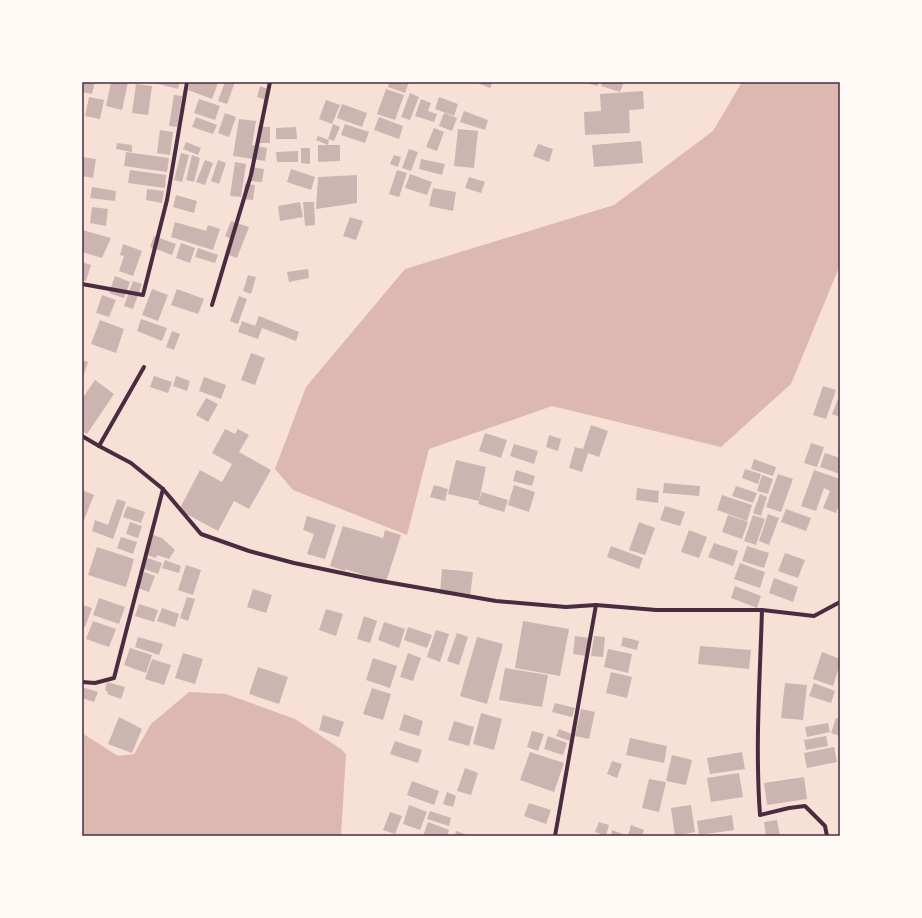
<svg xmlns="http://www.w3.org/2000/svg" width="922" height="918" font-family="'Archivo Narrow',sans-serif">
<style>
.water{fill:#dcb8b0}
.building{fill:#ccb4b1}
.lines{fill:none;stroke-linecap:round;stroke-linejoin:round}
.minor{stroke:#4a2c40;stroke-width:4}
.neatline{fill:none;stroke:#4a2c40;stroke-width:1.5}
</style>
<rect width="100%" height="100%" fill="#f7e1d7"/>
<!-- water -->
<g class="water">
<path d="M742,82H840V265L791,384L721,447L552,406L429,449L407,535L293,490L275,469L306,387L405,269L614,205L713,131Z"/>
<path d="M189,692L226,694L295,719L341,749L346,754L341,836H82V733L118,756L134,754L151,724Z"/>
</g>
<!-- building -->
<g class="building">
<path d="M82,82H95L92,94L82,92Z"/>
<path d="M111,82H128L122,110L106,106Z"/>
<path d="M151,82H180L178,89Z"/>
<path d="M190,82H214L218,83L212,99L188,90Z"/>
<path d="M225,82H235L227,104L218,101Z"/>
<path d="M389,82H409L405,93L388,87Z"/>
<path d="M475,82H493L490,88Z"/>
<path d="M590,82H599L598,86L590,84Z"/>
<path d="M602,82H624L620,92L601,86Z"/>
<path d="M136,84L152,86L148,115L132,113Z"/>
<path d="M260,86L270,90L266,100L257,97Z"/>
<path d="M386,89L404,95L395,120L377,114Z"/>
<path d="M643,91L644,109L629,110L630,133L585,135L584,112L601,111L600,94Z"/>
<path d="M410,93L419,97L410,120L401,117Z"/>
<path d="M174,95L182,96L177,127L169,126Z"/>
<path d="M89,97L104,100L100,119L85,116Z"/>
<path d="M439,97L458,104L454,116L435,109Z"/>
<path d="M199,99L220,106L215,120L194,113Z"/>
<path d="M421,99L431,103L428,111L437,114L434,122L415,116Z"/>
<path d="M326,100L340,105L332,124L319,119Z"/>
<path d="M342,104L367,113L362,127L337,118Z"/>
<path d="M464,111L488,120L485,130L460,122Z"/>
<path d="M225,113L236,117L229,137L218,133Z"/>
<path d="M444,113L457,118L452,131L439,126Z"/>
<path d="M196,117L217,125L213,134L192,127Z"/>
<path d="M379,117L403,126L399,139L374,130Z"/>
<path d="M239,119L256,121L252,145L267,148L265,161L233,156Z"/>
<path d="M333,124L340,127L334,141L328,139Z"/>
<path d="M345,124L369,132L365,143L341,135Z"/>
<rect x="258" y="127" width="12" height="16"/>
<path d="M296,127L297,139H276V128Z"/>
<path d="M434,128L444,132L437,151L426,147Z"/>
<path d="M458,129L478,131L474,168L454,166Z"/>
<path d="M160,130L173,132L170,155L157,153Z"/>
<path d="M318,136L329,140L328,145L316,140Z"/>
<path d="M641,141L643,163L594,167L592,145Z"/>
<path d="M186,142L201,148L198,155L183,149Z"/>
<path d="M117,143L132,145V152L116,149Z"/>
<path d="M538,144L553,149L549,162L533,156Z"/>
<path d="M318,145H340V161L318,162Z"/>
<path d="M301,148H310V164L301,163Z"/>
<path d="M409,149L418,152L411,171L402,168Z"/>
<path d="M298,151V162H277L276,152Z"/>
<path d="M126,152L169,158L167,172L124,166Z"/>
<path d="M181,153L189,155L182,182L174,180Z"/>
<path d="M192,155L200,158L194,182L186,180Z"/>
<path d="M394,155L401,157L398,167L390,164Z"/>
<path d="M82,157L96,159L93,178L82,176Z"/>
<path d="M421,159L445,164L442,175L419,169Z"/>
<path d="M205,160L213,163L205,185L196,182Z"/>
<path d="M218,160L226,163L219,184L211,181Z"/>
<path d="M235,162L246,164L241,197L230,196Z"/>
<path d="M250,167L264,169L262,182L248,181Z"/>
<path d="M291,169L315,177L311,190L287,182Z"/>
<path d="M130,170L166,175L165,188L128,183Z"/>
<path d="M397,170L407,173L399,197L389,194Z"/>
<path d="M410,174L432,182L427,195L405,188Z"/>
<path d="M357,175V203L316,209L318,177Z"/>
<path d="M469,177L485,182L481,193L465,188Z"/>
<path d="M245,184L255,185L253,200L243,199Z"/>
<path d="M92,187L116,191L115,201L90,198Z"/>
<path d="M433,188L456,192L453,211L429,206Z"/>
<path d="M147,189L164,191L162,203L146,200Z"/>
<path d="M176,195L197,201L194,213L173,207Z"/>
<path d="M300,202L303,217L280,221L278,206Z"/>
<path d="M303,202H314L315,225L305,226Z"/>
<path d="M92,207L108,209L106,226L90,223Z"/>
<path d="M350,217L363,221L356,240L343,236Z"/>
<path d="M231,221L249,227L237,258L226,254L231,239L225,236Z"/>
<path d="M175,222L206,231L208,225L220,229L213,250L171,237Z"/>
<path d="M82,230L111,238L102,258L82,252Z"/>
<path d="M154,236L176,244L172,255L150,247Z"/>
<path d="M181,243L195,248L190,263L176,258Z"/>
<path d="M123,244L142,251L133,276L119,271L124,256L120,255Z"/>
<path d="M198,248L218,255L215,263L195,257Z"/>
<path d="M82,262L91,265L86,281L82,280Z"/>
<path d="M308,269L309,278L289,282L287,272Z"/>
<path d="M248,275L256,277L251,294L243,291Z"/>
<path d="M115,276L130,282L124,298L109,293Z"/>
<path d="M133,281L142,284L133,309L124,306Z"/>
<path d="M152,289L168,295L158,321L142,315Z"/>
<path d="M177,289L204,299L198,314L171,305Z"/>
<path d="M102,295L116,300L109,317L96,313Z"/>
<path d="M239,296L247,299L238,324L230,321Z"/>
<path d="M259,316L299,332L296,341L262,328L258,339L238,332L242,321L255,326Z"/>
<path d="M141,319L167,328L162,341L137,331Z"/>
<path d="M100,320L124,329L116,353L91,344Z"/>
<path d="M172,331L180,334L174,350L166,347Z"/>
<path d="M251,353L265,358L255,385L241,380Z"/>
<path d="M82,360L88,362L82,380Z"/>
<path d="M154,376L172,382L168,393L150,387Z"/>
<path d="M176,376L190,381L187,391L173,386Z"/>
<path d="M204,377L226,385L221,399L199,391Z"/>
<path d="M95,380L114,394L87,434L82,431V399Z"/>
<path d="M823,386L836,390L826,419L813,415Z"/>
<path d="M206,398L218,404L208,422L196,415Z"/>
<path d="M838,399H840V417L832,414Z"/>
<path d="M591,425L608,431L599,457L588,453L582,472L569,468L575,447L583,449Z"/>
<path d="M225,429L235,434L238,429L249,435L239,452L271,470L249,509L234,501L218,531L179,510L200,470L222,482L232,464L212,453Z"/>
<path d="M485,433L507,440L501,458L479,451Z"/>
<path d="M549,435L561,439L558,451L546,447Z"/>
<path d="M811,443L824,447L817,467L804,463Z"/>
<path d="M514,444L538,451L534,464L510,456Z"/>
<path d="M825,453L840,458V474L820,467Z"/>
<path d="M754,459L776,467L773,476L751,469Z"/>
<path d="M456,460L486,467L479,501L448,494Z"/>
<path d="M745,469L761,474L758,484L742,478Z"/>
<path d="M516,470L535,476L532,486L513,481Z"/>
<path d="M814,470L840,479V502L836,513L823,508L830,491L824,488L816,511L801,506Z"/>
<path d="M778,474L793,479L781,512L766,507Z"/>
<path d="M762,475L773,479L768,494L757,491Z"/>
<path d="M664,483L700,486L699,496L663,493Z"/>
<path d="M434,485L448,489L445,501L430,497Z"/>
<path d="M514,485L535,492L529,512L508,505Z"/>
<path d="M736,486L757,493L753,503L732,496Z"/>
<path d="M637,488L659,491L658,503L636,500Z"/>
<path d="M82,490L94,495L84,520L82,519Z"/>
<path d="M482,492L508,500L504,512L478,504Z"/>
<path d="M760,494L767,497L761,516L753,513Z"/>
<path d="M722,495L752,505L747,521L717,510Z"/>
<path d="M117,499L126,502L113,539L92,531L95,520L108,525Z"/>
<path d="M127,506L145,512L141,523L123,517Z"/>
<path d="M665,506L685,512L680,526L660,520Z"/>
<path d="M786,509L811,518L806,531L781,522Z"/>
<path d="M768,514L779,518L769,545L759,541Z"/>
<path d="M728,515L748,522L742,539L722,532Z"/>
<path d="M753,515L765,519L756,545L744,541Z"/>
<path d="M307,516L336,525L325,559L307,554L314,534L303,530Z"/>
<path d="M130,522L142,526L138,538L126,534Z"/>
<path d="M639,522L655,528L645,555L629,550Z"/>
<path d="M343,526L383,538L385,530L401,535L386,582L345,569V571L330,566Z"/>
<path d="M689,530L707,537L699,558L681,552Z"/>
<path d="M150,534L162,538L175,550L169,559L157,555L156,558L144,554Z"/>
<path d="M121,537L137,542L133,554L117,548Z"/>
<path d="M714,543L738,551L733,566L708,557Z"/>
<path d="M611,546L643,558L639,569L607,557Z"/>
<path d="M747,546L769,553L764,568L742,561Z"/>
<path d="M97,547L134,559L126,587L88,575Z"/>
<path d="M785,553L805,560L798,578L778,571Z"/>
<path d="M145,557L162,563L158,574L141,568Z"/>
<path d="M165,560L181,566L179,573L162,568Z"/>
<path d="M740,563L765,572L760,588L734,579Z"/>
<path d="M186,565L201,570L193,595L178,590Z"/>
<path d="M442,569L473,572L470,597L440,594Z"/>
<path d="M144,572L155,576L149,592L138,588Z"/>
<path d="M774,578L798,587L793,602L769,593Z"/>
<path d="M735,586L761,596L757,608L731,598Z"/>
<path d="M253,589L272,595L266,613L247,607Z"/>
<path d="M187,597L195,599L188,621L180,618Z"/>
<path d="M99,598L125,607L119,624L93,615Z"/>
<path d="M139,604L158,610L154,622L135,616Z"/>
<path d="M82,605L92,608L85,627L82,626Z"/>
<path d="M162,608L179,614L175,627L157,621Z"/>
<path d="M326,609L343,614L336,636L319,630Z"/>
<path d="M364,616L377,621L370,643L357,639Z"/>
<path d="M93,621L116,629L109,647L86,639Z"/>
<path d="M523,621L569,629L560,676L515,668Z"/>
<path d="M384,622L405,629L399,648L378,640Z"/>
<path d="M408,627L432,635L427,648L404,640Z"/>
<path d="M436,630L449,634L440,662L427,657Z"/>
<path d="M457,633L468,637L459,665L447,661Z"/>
<path d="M575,636L589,638L586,656L573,654Z"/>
<path d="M594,636L605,637L603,657L591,656Z"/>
<path d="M138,637L163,644L159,655L135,647Z"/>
<path d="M477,637L503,644L487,704L460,696Z"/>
<path d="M623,637L639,641L637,650L621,646Z"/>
<path d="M700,646L751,650L749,669L698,664Z"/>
<path d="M130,648L152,655L146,673L124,665Z"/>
<path d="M608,649L632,654L628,673L604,667Z"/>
<path d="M822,652L840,659V664L833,686L813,679Z"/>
<path d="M183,653L203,659L195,684L175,678Z"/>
<path d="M408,653L421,658L413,681L400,677Z"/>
<path d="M373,658L397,666L390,688L366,680Z"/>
<path d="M152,659L171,665L164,685L145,679Z"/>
<path d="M258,667L288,677L279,704L249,694Z"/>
<path d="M505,668L548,675L542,707L499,700Z"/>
<path d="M611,672L632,677L627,698L606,693Z"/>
<path d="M107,682L125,687L121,699L107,694L108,692L105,690Z"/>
<path d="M785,683L807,685L803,720L781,718Z"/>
<path d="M814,683L835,691L831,703L809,696Z"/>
<path d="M82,687L98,692L94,702L82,698Z"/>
<path d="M372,688L391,694L383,720L363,714Z"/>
<path d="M555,703L575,708L572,717L552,712Z"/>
<path d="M581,709L595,712L589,739L575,736Z"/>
<path d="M481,713L502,719L494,750L473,744Z"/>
<path d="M404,714L423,721L419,736L399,730Z"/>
<path d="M323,715L344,722L339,737L319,730Z"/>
<path d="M119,717L142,729L132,753L108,744Z"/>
<path d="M836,718L840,719V736L831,733Z"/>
<path d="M454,721L474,727L469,746L448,740Z"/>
<path d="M828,723L830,732L807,737L805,727Z"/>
<path d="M559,729L572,734L570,741L556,736Z"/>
<path d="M532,731L544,734L538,751L527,747Z"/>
<path d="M548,736L567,743L563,755L544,749Z"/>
<path d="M826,736L828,746L806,750L804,740Z"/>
<path d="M630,738L667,746L664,763L626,755Z"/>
<path d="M395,741L422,750L418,763L390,754Z"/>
<path d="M834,747L837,762L807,768L804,753Z"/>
<path d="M530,752L564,763L554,792L520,780Z"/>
<path d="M742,752L745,769L710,774L707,758Z"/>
<path d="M672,755L692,760L686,785L666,781Z"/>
<path d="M612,761L622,764L617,778L607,774Z"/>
<path d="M465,768L478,773L471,795L457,791Z"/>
<path d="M739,773L743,797L711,802L707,778Z"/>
<path d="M804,777L807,799L767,805L764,783Z"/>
<path d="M649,779L666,782L659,812L642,808Z"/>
<path d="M412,781L439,791L434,805L407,795Z"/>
<path d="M447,792L456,796L453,807L443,804Z"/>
<path d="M529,803L551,810L546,824L524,816Z"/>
<path d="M409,805L427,812L420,830L403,824Z"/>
<path d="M691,805L695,832L675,836L671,808Z"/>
<path d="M430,811L451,818L449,826L427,819Z"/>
<path d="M390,812L402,816L395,834L383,830Z"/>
<path d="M732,815L734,830L699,835L697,821Z"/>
<path d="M777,820L780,836H766L764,822Z"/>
<path d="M428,822L449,830L447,836H423Z"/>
<path d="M599,822L609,825L606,836L595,832Z"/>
<path d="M631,825L644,830L642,836H628Z"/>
<path d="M612,830L623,834L622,836H611Z"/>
<path d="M456,831L471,836H455Z"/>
</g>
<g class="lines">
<!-- minor -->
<g class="minor">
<path d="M82,284L143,295L167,200L187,82"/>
<path d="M212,305L251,175L270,82"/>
<path d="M82,436L99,446L131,463L163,489L201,534L249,551L294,563L375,580L496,601L566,607L596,605L656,610H762L814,616L840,602"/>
<path d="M99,446L144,367"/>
<path d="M762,610C760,678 755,747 760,815L789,808L805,806L825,826L827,836"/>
<path d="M82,682L95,683L114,678L163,489"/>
<path d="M555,836C568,759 583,682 596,605"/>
</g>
</g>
<!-- border -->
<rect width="922" height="918" fill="none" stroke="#fffaf5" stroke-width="166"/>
<rect x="83" y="83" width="756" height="752" class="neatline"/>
</svg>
